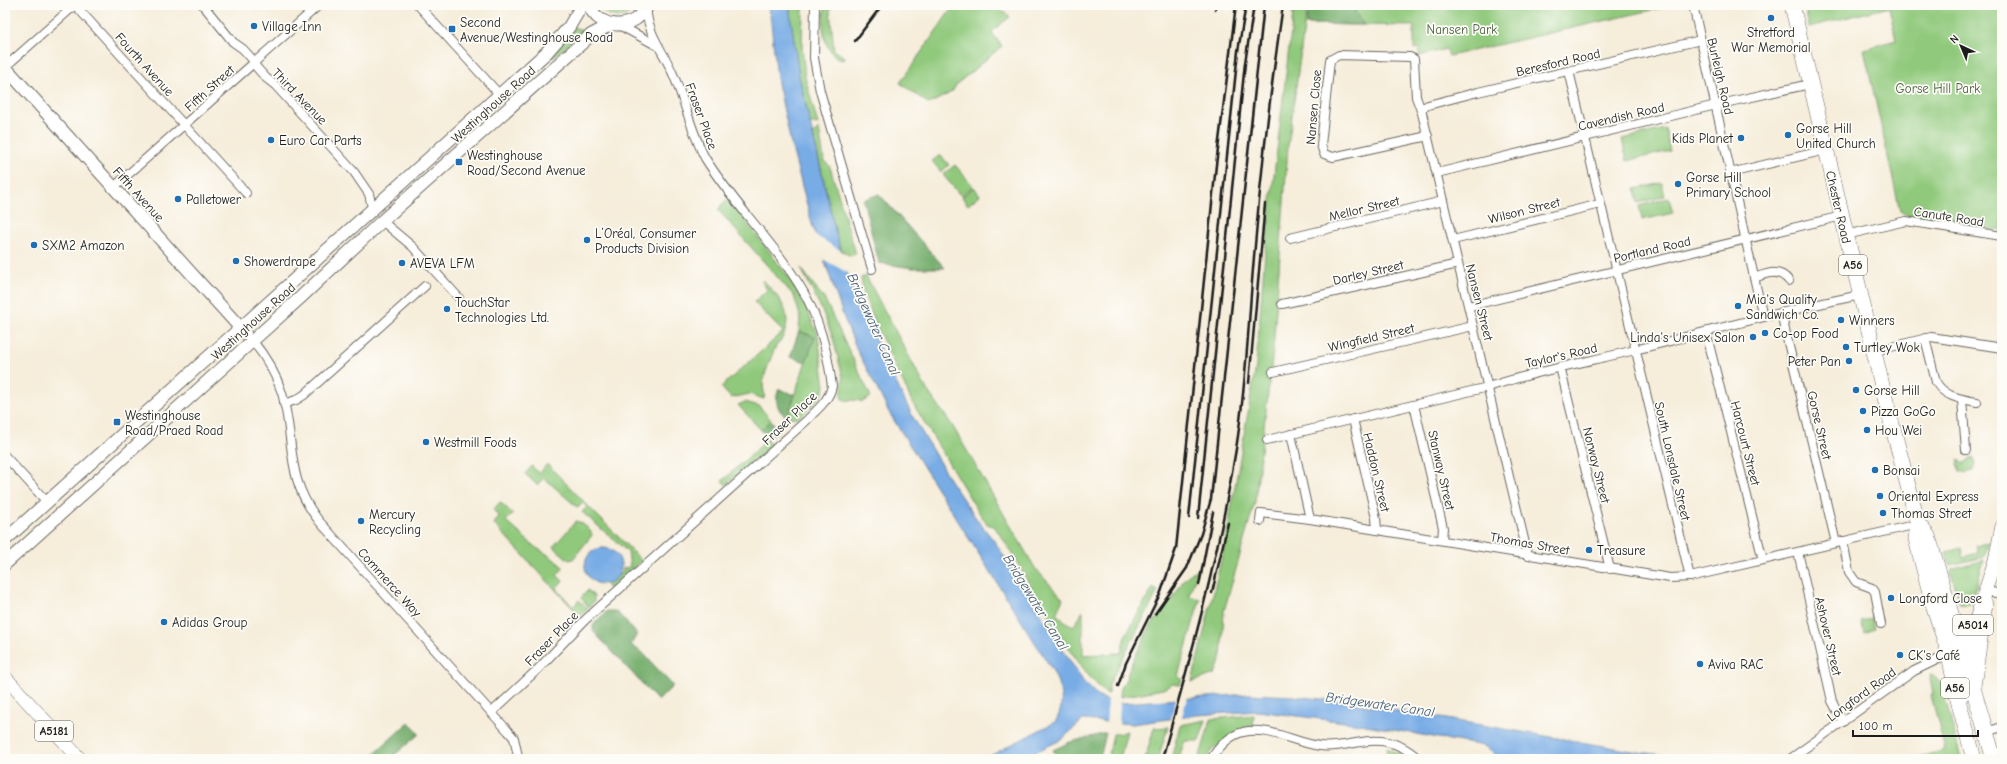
<svg xmlns="http://www.w3.org/2000/svg" width="2007" height="764" font-family="'Comic Neue',sans-serif">
<style>
.green{fill:#90c97c;stroke:#56724c}
.forest{fill:#74ad6c;stroke:#486444}
.water{fill:#78ace5;stroke:#4a6480}
.pier{fill:#f6edda}
.lines{fill:none;stroke-linecap:round;stroke-linejoin:round}
.street-casing{stroke:#68655e;stroke-width:10}
.secondary-casing{stroke:#68655e;stroke-width:14}
.primary-casing{stroke:#68655e;stroke-width:14}
.highway-casing{stroke:#68655e;stroke-width:16}
.street{stroke:#fff;stroke-width:8}
.secondary{stroke:#fff;stroke-width:12}
.primary{stroke:#fff;stroke-width:13}
.highway{stroke:#fff;stroke-width:15}
.rail{stroke:#1c1c1c;stroke-width:2.5}
.poi-dot{fill:#1f6fb2;stroke:#fdfcf7;stroke-width:1.5}
.labels{text-anchor:middle;stroke-width:3.5;stroke-linejoin:round;paint-order:stroke}
.shield{fill:#fdfcf7;stroke:#605f5e;stroke-width:1}
.shield-label{font-size:12px;font-weight:bold;fill:#1c1c1c}
.poi-label{font-size:13px;fill:#1c1c1c;stroke:#fdfcf7;text-anchor:start}
.park-label{font-size:13px;fill:#4a6142;stroke:#fdfcf7}
.street-label{font-size:13px;fill:#1c1c1c;stroke:#fdfcf7}
.water-label{font-size:14px;font-style:italic;fill:#455d76;stroke:#fdfcf7}
</style>
<rect width="100%" height="100%" fill="#fdfcf7"/>
<filter id="ink" filterUnits="userSpaceOnUse"><feTurbulence type="fractalNoise" baseFrequency=".025" numOctaves="2"/><feDisplacementMap in="SourceGraphic" scale="8" xChannelSelector="R" yChannelSelector="G"/><feConvolveMatrix kernelMatrix="1 2 1 2 8 2 1 2 1" color-interpolation-filters="sRGB"/></filter>
<filter id="wash" filterUnits="userSpaceOnUse"><feTurbulence type="fractalNoise" baseFrequency=".012" numOctaves="4" result="noise"/><feDisplacementMap in="SourceGraphic" scale="16" xChannelSelector="R" yChannelSelector="G"/><feGaussianBlur stdDeviation="0.9" result="paint"/><feColorMatrix in="noise" values="0 0 0 0 0 0 0 0 0 0 0 0 0 0 0 0 0 1.4 0 .05"/><feComposite in="paint" operator="in"/></filter>
<g filter="url(#wash)">
<rect width="100%" height="100%" fill="#f6edda"/>
<!-- green -->
<g class="green">
<path d="M598,5H639C628,20 608,21 598,5Z"/>
<path d="M789,5H802L803,8L802,47L805,77L818,124H810L799,76Z"/>
<path d="M826,5H833L830,10L834,50L846,58L841,60C822,51 820,22 826,5Z"/>
<path d="M954,5H996L1010,17L991,32L1002,46L957,84L952,92L929,104L900,83Z"/>
<path d="M1294,5H1307L1288,147L1273,351L1255,502L1224,611L1221,659L1215,674L1192,682L1225,544L1256,366L1265,252Z"/>
<path d="M1309,5H1674L1449,56L1446,49L1419,56V48L1414,49V26L1306,24Z"/>
<path d="M1804,5H2002V231L1910,217L1900,211L1864,49L1896,40L1889,7L1809,27Z"/>
<path d="M574,27L583,31L553,58L550,55Z"/>
<path d="M819,129L824,160L830,167L856,254L850,256L841,250L837,238L813,134Z"/>
<path d="M1665,129L1670,151L1627,161L1622,139Z"/>
<path d="M940,155L949,165L941,172L932,161Z"/>
<path d="M955,165L973,186L961,196L943,175Z"/>
<path d="M1662,183L1665,196L1638,203L1635,189Z"/>
<path d="M974,187L980,195L968,205L962,197Z"/>
<path d="M1669,198L1673,213L1642,220L1639,206Z"/>
<path d="M730,200L790,279L806,307L818,335L825,387L821,396L799,418L787,417L814,337L799,331L800,316L794,296L720,212L718,210L723,203Z"/>
<path d="M801,268L825,300L871,397L862,402C855,398 848,403 841,398L843,378L833,338L822,310Z"/>
<path d="M866,276L927,390L952,425L1035,568L1063,599L1056,614L1073,627L1083,611V655L1121,653L1125,636L1153,588L1158,591L1109,684V694C1085,687 1017,561 1000,534L993,526L987,524L976,508L912,402L878,330L864,295L861,278Z"/>
<path d="M762,281H764C779,298 793,311 784,335C782,340 777,343 775,348C772,355 763,377 763,384C763,389 765,393 764,399L749,394L731,398L721,387L783,332L754,302L767,290Z"/>
<path d="M745,402L759,406L771,420L761,430L738,405Z"/>
<path d="M767,440L771,445L726,485L722,481Z"/>
<path d="M1974,457L1976,465L1973,471L1966,473L1960,471L1957,464L1958,460L1964,463Z"/>
<path d="M547,464L642,561L609,589L606,584L610,583L619,574H622L623,568L630,567L628,552L582,512L587,507L583,503L578,508L544,478L537,485L525,474L532,466L539,474Z"/>
<path d="M500,502L513,514L506,521L535,547L550,556L564,568L557,575L563,581L556,588L573,607L579,600L588,609L580,616L494,524L499,516L493,510Z"/>
<path d="M576,521C582,522 591,530 592,535L573,559L569,560L555,548L554,546Z"/>
<path d="M1989,542L1984,557L1949,565L1946,552L1962,548L1964,557L1977,553L1976,546Z"/>
<path d="M1984,560L1972,601L1967,605L1960,604L1950,569Z"/>
<path d="M1198,568L1189,596L1200,599L1178,676L1182,679L1180,685L1172,684L1163,689L1120,697L1121,687L1126,679L1130,666L1151,625L1173,598L1185,578Z"/>
<path d="M588,590L594,596V601L589,607L581,598Z"/>
<path d="M1872,619L1874,629L1864,633L1861,621Z"/>
<path d="M1931,674L1941,683L1961,759H1911L1945,750L1931,695L1933,694L1930,679Z"/>
<path d="M1254,715L1253,727H1248L1214,748L1206,759H1199L1211,719Z"/>
<path d="M1206,720L1199,741H1185L1178,759H1171L1180,725Z"/>
<path d="M1168,727L1158,759H1145L1154,728Z"/>
<path d="M1127,731L1120,759H1108L1113,734H1119Z"/>
<path d="M1387,748L1409,759H1388Z"/>
</g>
<!-- forest -->
<g class="forest">
<path d="M1309,5H1356L1355,12L1364,25L1306,24Z"/>
<path d="M879,194L945,268H912L879,263L863,200Z"/>
<path d="M799,331L815,337L806,362L790,357Z"/>
<path d="M779,389L795,395L787,417C777,411 774,400 779,389Z"/>
<path d="M771,420L778,431L769,439L761,430Z"/>
<path d="M607,611H616L637,634L631,645L643,653L673,686L658,701L593,631V624Z"/>
<path d="M409,722L419,734L390,759H368Z"/>
<path d="M1106,733L1100,759H1057L1053,750L1070,742Z"/>
</g>
<!-- water -->
<g class="water">
<path d="M769,5H789L799,76L837,238L854,295L884,358L913,417L951,482L978,521L995,542L1083,681L1099,697L1113,702L1124,703L1249,694L1292,696L1341,701L1639,752L1696,759H1499L1492,751L1484,746L1360,724L1258,711L1197,715L1133,724L1083,720L1061,740L1020,759H984L1055,722C1066,705 1061,688 1053,671L890,414L857,350L844,318L812,224L791,144L777,78Z"/>
<circle cx="603" cy="566" r="18"/>
</g>
<!-- pier -->
<g class="pier">
<path d="M813,234L843,252L850,274L821,258Z"/>
<path d="M1188,695L1181,720L1170,722L1177,696Z"/>
<path d="M1108,699L1120,700L1119,726L1106,725Z"/>
</g>
</g>
<g filter="url(#ink)">
<g class="lines">
<defs>
<g id="street">
<path d="M75,5L246,193"/>
<path d="M203,5L233,42L243,49L252,59L257,68L266,78L275,85L354,172L369,194L372,207"/>
<path d="M418,5L499,94"/>
<path d="M815,5L814,58L820,91L872,269"/>
<path d="M1693,5L1763,317"/>
<path d="M619,25L656,45"/>
<path d="M5,67L75,5"/>
<path d="M1569,71L1690,577"/>
<path d="M1421,109L1428,105L1478,92L1701,40"/>
<path d="M1428,136L1333,157L1324,154L1321,145L1330,60L1339,55L1410,57L1414,59L1416,97L1422,113L1528,556"/>
<path d="M1437,173L1716,105L1810,84"/>
<path d="M1730,173L1826,150"/>
<path d="M114,187L319,5"/>
<path d="M382,221L413,247L459,298"/>
<path d="M1846,235L1906,221L2002,236"/>
<path d="M1290,238L1443,201"/>
<path d="M1453,240L1600,204"/>
<path d="M1754,278C1768,273 1779,268 1789,281"/>
<path d="M1282,304L1458,264"/>
<path d="M1469,306L1842,216"/>
<path d="M1781,313L1836,543"/>
<path d="M1706,332L1763,560"/>
<path d="M1925,338L1936,382C1944,397 1961,399 1977,402"/>
<path d="M252,340C265,356 276,374 282,393C296,442 284,477 319,521L508,731L514,738L518,756"/>
<path d="M1875,351L1931,337L2002,348"/>
<path d="M1560,367L1610,569"/>
<path d="M1273,372L1473,326"/>
<path d="M1962,400L1966,450"/>
<path d="M284,404L296,400L304,395L425,286"/>
<path d="M1414,405L1443,528L1442,540"/>
<path d="M1353,419L1376,518L1377,530"/>
<path d="M1291,434L1310,519"/>
<path d="M1267,440L1488,387C1536,371 1586,362 1635,350C1710,331 1785,310 1861,295"/>
<path d="M5,456L47,502"/>
<path d="M1260,521L1261,513L1310,519L1670,578L1690,577L1918,524"/>
<path d="M1843,541L1849,572L1856,582L1872,588L1875,592L1881,624"/>
<path d="M1798,552L1832,701L1843,722"/>
<path d="M1986,591L2002,594"/>
<path d="M492,712L537,670L585,620L807,420C817,409 829,401 832,386C828,354 820,321 804,293C776,244 734,205 705,158C691,131 685,101 673,74C663,50 649,37 646,9"/>
<path d="M1986,732L2002,727"/>
<path d="M1211,759C1219,747 1228,736 1243,732C1270,726 1294,743 1320,746C1342,749 1366,737 1387,742C1399,744 1410,751 1419,759"/>
<path d="M1790,759L1914,671L1949,654"/>
</g>
<g id="secondary">
<path d="M589,5C600,32 636,30 648,5"/>
<path d="M5,67L245,333"/>
<path d="M5,540L546,53L569,27L582,5"/>
<path d="M5,564L301,297L382,221L591,35L612,24"/>
</g>
<g id="primary">
<path d="M5,677L80,759"/>
<path d="M1974,686L1986,604"/>
<path d="M1962,696L1961,680L1970,638L1995,560L2002,526"/>
</g>
<g id="highway">
<path d="M1792,5L1884,394L1918,524L1916,539L1933,604L1949,654L1957,696L1974,759"/>
<path d="M1918,524L1928,536L1994,759"/>
</g>
</defs>
<!-- street casing -->
<use href="#street" class="street-casing"/>
<!-- secondary casing -->
<use href="#secondary" class="secondary-casing"/>
<!-- primary casing -->
<use href="#primary" class="primary-casing"/>
<!-- highway casing -->
<use href="#highway" class="highway-casing"/>
<!-- street -->
<use href="#street" class="street"/>
<!-- secondary -->
<use href="#secondary" class="secondary"/>
<!-- primary -->
<use href="#primary" class="primary"/>
<!-- highway -->
<use href="#highway" class="highway"/>
<!-- rail -->
<g class="rail">
<path d="M1215,10L1217,5"/>
<path d="M855,41L882,5"/>
<path d="M1249,383L1265,204"/>
<path d="M1189,518L1238,51L1246,5"/>
<path d="M1198,518L1245,63L1254,5"/>
<path d="M1199,585L1213,512"/>
<path d="M1212,593L1228,523"/>
<path d="M1155,614L1187,568L1201,534L1211,499L1264,5"/>
<path d="M1118,686L1126,663L1161,592L1176,549L1216,165L1236,5"/>
<path d="M1162,759C1191,657 1219,554 1236,449C1246,389 1248,328 1253,269C1260,181 1270,92 1283,5"/>
</g>
</g>
</g>
<!-- markers -->
<g class="poi-dot">
<circle cx="1771" cy="18" r="4"/>
<circle cx="254" cy="26" r="4"/>
<rect x="448" y="25" width="8" height="8" rx="2"/>
<circle cx="1788" cy="135" r="4"/>
<circle cx="1741" cy="138" r="4"/>
<circle cx="271" cy="140" r="4"/>
<rect x="455" y="158" width="8" height="8" rx="2"/>
<circle cx="1678" cy="184" r="4"/>
<circle cx="178" cy="199" r="4"/>
<circle cx="587" cy="240" r="4"/>
<circle cx="34" cy="245" r="4"/>
<circle cx="236" cy="261" r="4"/>
<circle cx="402" cy="263" r="4"/>
<circle cx="1738" cy="306" r="4"/>
<circle cx="447" cy="309" r="4"/>
<circle cx="1841" cy="320" r="4"/>
<circle cx="1765" cy="333" r="4"/>
<circle cx="1753" cy="337" r="4"/>
<circle cx="1846" cy="347" r="4"/>
<circle cx="1849" cy="361" r="4"/>
<circle cx="1856" cy="390" r="4"/>
<circle cx="1863" cy="411" r="4"/>
<rect x="113" y="418" width="8" height="8" rx="2"/>
<circle cx="1867" cy="430" r="4"/>
<circle cx="426" cy="442" r="4"/>
<circle cx="1875" cy="470" r="4"/>
<circle cx="1880" cy="496" r="4"/>
<circle cx="1883" cy="513" r="4"/>
<circle cx="361" cy="521" r="4"/>
<circle cx="1589" cy="550" r="4"/>
<circle cx="1891" cy="598" r="4"/>
<circle cx="164" cy="622" r="4"/>
<circle cx="1900" cy="655" r="4"/>
<circle cx="1700" cy="664" r="4"/>
</g>
<g class="labels">
<!-- shield labels -->
<g class="shield">
<rect x="1839" y="255" width="28" height="20" rx="3"/>
<rect x="1953" y="615" width="40" height="20" rx="3"/>
<rect x="1941" y="678" width="28" height="20" rx="3"/>
<rect x="35" y="721" width="38" height="20" rx="3"/>
</g>
<g class="shield-label">
<text x="1853" y="269">A56</text>
<text x="1973" y="629">A5014</text>
<text x="1955" y="692">A56</text>
<text x="54" y="735">A5181</text>
</g>
<!-- poi labels -->
<g class="poi-label">
<text x="460" y="27">Second<tspan x="460" dy="15">Avenue/Westinghouse Road</tspan></text>
<text x="262" y="31">Village Inn</text>
<text x="1771" y="37" text-anchor="middle">Stretford<tspan x="1771" dy="15">War Memorial</tspan></text>
<text x="1796" y="133">Gorse Hill<tspan x="1796" dy="15">United Church</tspan></text>
<text x="1733" y="143" text-anchor="end">Kids Planet</text>
<text x="279" y="145">Euro Car Parts</text>
<text x="467" y="160">Westinghouse<tspan x="467" dy="15">Road/Second Avenue</tspan></text>
<text x="1686" y="182">Gorse Hill<tspan x="1686" dy="15">Primary School</tspan></text>
<text x="186" y="204">Palletower</text>
<text x="595" y="238">L’Oréal, Consumer<tspan x="595" dy="15">Products Division</tspan></text>
<text x="42" y="250">SXM2 Amazon</text>
<text x="244" y="266">Showerdrape</text>
<text x="410" y="268">AVEVA LFM</text>
<text x="1746" y="304">Mia's Quality<tspan x="1746" dy="15">Sandwich Co.</tspan></text>
<text x="455" y="307">TouchStar<tspan x="455" dy="15">Technologies Ltd.</tspan></text>
<text x="1849" y="325">Winners</text>
<text x="1773" y="338">Co-op Food</text>
<text x="1745" y="342" text-anchor="end">Linda's Unisex Salon</text>
<text x="1854" y="352">Turtley Wok</text>
<text x="1841" y="366" text-anchor="end">Peter Pan</text>
<text x="1864" y="395">Gorse Hill</text>
<text x="1871" y="416">Pizza GoGo</text>
<text x="125" y="420">Westinghouse<tspan x="125" dy="15">Road/Praed Road</tspan></text>
<text x="1875" y="435">Hou Wei</text>
<text x="434" y="447">Westmill Foods</text>
<text x="1883" y="475">Bonsai</text>
<text x="1888" y="501">Oriental Express</text>
<text x="1891" y="518">Thomas Street</text>
<text x="369" y="519">Mercury<tspan x="369" dy="15">Recycling</tspan></text>
<text x="1597" y="555">Treasure</text>
<text x="1899" y="603">Longford Close</text>
<text x="172" y="627">Adidas Group</text>
<text x="1908" y="660">CK's Café</text>
<text x="1708" y="669">Aviva RAC</text>
</g>
<!-- park labels -->
<g class="park-label">
<text x="1462" y="34">Nansen Park</text>
<text x="1938" y="93">Gorse Hill Park</text>
</g>
<!-- street labels -->
<g class="street-label">
<text transform="translate(1558 62) rotate(-13)" y="5">Beresford Road</text>
<text transform="translate(145 64) rotate(48)" y="5">Fourth Avenue</text>
<text transform="translate(1721 76) rotate(77)" y="5">Burleigh Road</text>
<text transform="translate(209 88) rotate(-42)" y="5">Fifth Street</text>
<text transform="translate(300 96) rotate(46)" y="5">Third Avenue</text>
<text transform="translate(493 104) rotate(-42)" y="5">Westinghouse Road</text>
<text transform="translate(1313 107) rotate(-85)" y="5">Nansen Close</text>
<text transform="translate(702 116) rotate(70)" y="5">Fraser Place</text>
<text transform="translate(1621 116) rotate(-13)" y="5">Cavendish Road</text>
<text transform="translate(139 194) rotate(48)" y="5">Fifth Avenue</text>
<text transform="translate(1839 207) rotate(77)" y="5">Chester Road</text>
<text transform="translate(1364 208) rotate(-13)" y="5">Mellor Street</text>
<text transform="translate(1524 210) rotate(-14)" y="5">Wilson Street</text>
<text transform="translate(1949 216) rotate(9)" y="5">Canute Road</text>
<text transform="translate(1652 249) rotate(-13)" y="5">Portland Road</text>
<text transform="translate(1368 272) rotate(-13)" y="5">Darley Street</text>
<text transform="translate(1480 302) rotate(76)" y="5">Nansen Street</text>
<text transform="translate(253 321) rotate(-42)" y="5">Westinghouse Road</text>
<text transform="translate(1371 337) rotate(-13)" y="5">Wingfield Street</text>
<text transform="translate(1561 355) rotate(-13)" y="5">Taylor's Road</text>
<text transform="translate(789 418) rotate(-44)" y="5">Fraser Place</text>
<text transform="translate(1820 425) rotate(77)" y="5">Gorse Street</text>
<text transform="translate(1746 443) rotate(76)" y="5">Harcourt Street</text>
<text transform="translate(1673 461) rotate(77)" y="5">South Lonsdale Street</text>
<text transform="translate(1597 465) rotate(76)" y="5">Norway Street</text>
<text transform="translate(1442 470) rotate(77)" y="5">Stanway Street</text>
<text transform="translate(1377 472) rotate(77)" y="5">Haddon Street</text>
<text transform="translate(1530 543) rotate(10)" y="5">Thomas Street</text>
<text transform="translate(390 582) rotate(48)" y="5">Commerce Way</text>
<text transform="translate(1829 636) rotate(77)" y="5">Ashover Street</text>
<text transform="translate(551 638) rotate(-46)" y="5">Fraser Place</text>
<text transform="translate(1861 694) rotate(-36)" y="5">Longford Road</text>
</g>
<!-- water labels -->
<g class="water-label">
<text transform="translate(874 324) rotate(66)" y="5">Bridgewater Canal</text>
<text transform="translate(1036 602) rotate(58)" y="5">Bridgewater Canal</text>
<text transform="translate(1380 704) rotate(8)" y="5">Bridgewater Canal</text>
</g>
</g>
<!-- margin -->
<rect width="2007" height="764" fill="none" stroke="#fdfcf7" stroke-width="20"/>
<!-- north arrow -->
<g transform="translate(1961 46) rotate(316)" stroke="#fdfcf7" stroke-width="3" paint-order="stroke">
<path d="M0-3L7 15L0 10L-7 15Z" fill="#1c1c1c"/>
<text y="-6" font-size="11" font-weight="bold" text-anchor="middle" fill="#1c1c1c">N</text>
</g>
<!-- scale -->
<path d="M1853 730v6h125v-6" fill="none" stroke="#1c1c1c" stroke-width="2"/>
<text x="1859" y="730" font-size="12" fill="#1c1c1c" stroke="#fdfcf7" stroke-width="3" paint-order="stroke">100 m</text>
</svg>
